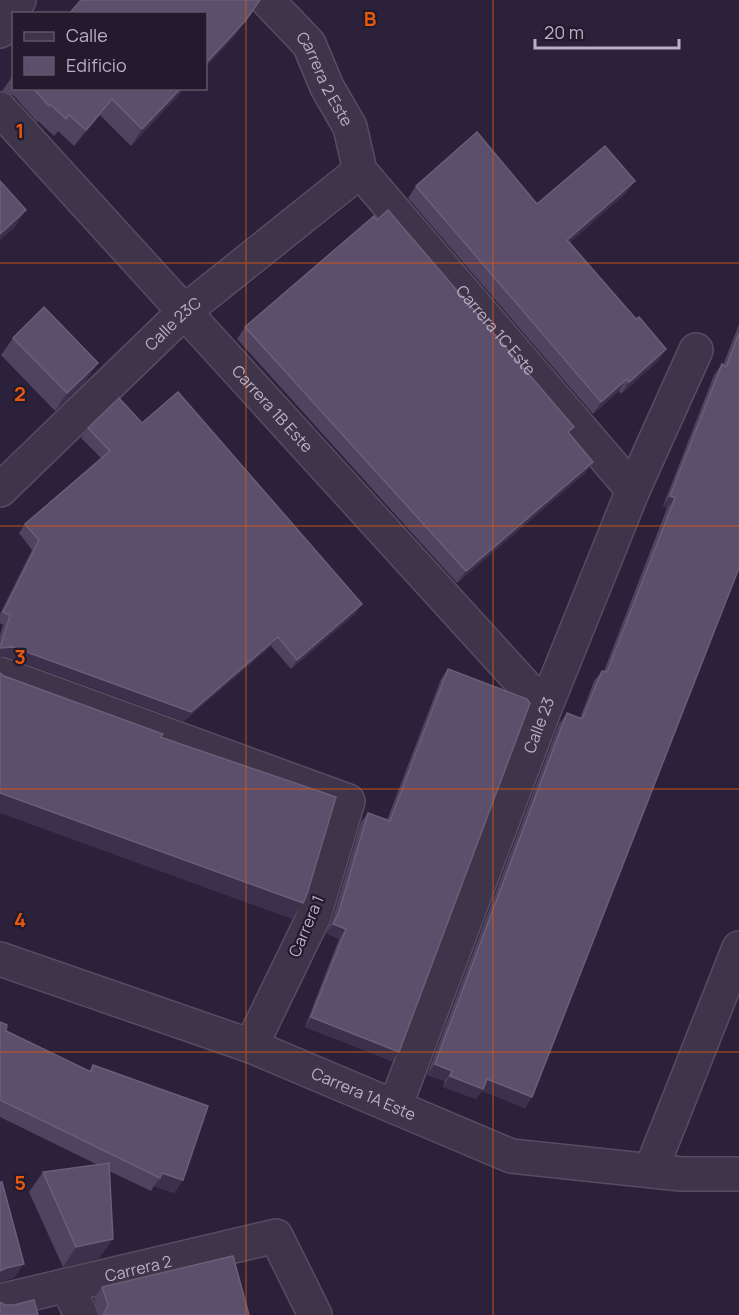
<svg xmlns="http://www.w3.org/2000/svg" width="739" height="1315" font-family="Manrope,sans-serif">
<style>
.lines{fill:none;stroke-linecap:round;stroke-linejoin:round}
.street-casing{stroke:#564d62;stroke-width:36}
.street{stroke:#3e354a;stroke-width:33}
.wall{fill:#4f4360}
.shaded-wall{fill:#3c314c}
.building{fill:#5b4f6b;stroke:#6a5e79;stroke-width:1.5}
.grid{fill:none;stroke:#e8590c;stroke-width:1.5;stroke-opacity:0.55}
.labels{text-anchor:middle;stroke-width:4.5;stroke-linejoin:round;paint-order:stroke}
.street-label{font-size:16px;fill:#bab0c6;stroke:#231a2e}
.grid-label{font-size:20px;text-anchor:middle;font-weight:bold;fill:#e8590c;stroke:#231a2e;stroke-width:4.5;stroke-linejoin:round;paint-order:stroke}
</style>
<rect width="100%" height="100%" fill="#2c213a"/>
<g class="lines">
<defs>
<g id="street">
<path id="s1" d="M267,0L309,44L327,87L350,127L360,171L633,490"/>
<path d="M0,31L19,0"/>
<path id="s2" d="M0,109L545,708"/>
<path id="s3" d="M0,490L185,311L360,171"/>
<path d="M0,674L348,801L314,916L251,1046"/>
<path id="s4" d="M0,959L251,1046L511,1156L681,1174H739"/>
<path id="s5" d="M395,1107L545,708L633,490L696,350"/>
<path d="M651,1170L739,948"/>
<path d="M67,1285L81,1315"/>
<path id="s6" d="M0,1301L276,1236L315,1315"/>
</g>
</defs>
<!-- street casing -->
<use href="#street" class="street-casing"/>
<!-- street -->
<use href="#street" class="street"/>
</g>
<!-- wall -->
<g class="wall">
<path d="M14,74V88H185L131,146L100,115L74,146L58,131L54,136L38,121L37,122L14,96L2,91Z"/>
<path d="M416,186L537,204L626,193L570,242L636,319L666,349L658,361L621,394L619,391L593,414L408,198Z"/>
<path d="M739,324V568L532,1097L525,1108L482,1091L476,1099L443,1087L445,1081L427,1075L559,724L567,713L580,718L594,681L602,671H604L667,508L663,506L714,375L722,364L723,365Z"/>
<path d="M245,327L569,433L593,462L584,474L457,583L237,339Z"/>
<path d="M13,338L86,381L55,411L1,355Z"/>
<path d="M142,423L362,604L355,614L291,669L271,646L184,721L6,656L0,657V635L3,625L0,623V614L32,550L19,533L25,524L101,458L81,438L88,428Z"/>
<path d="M448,669L392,1061L305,1027L339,939L326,933L332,921L361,822L368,813L387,820L441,679Z"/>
<path d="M0,1022L6,1031L89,1071L93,1065L183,1180L174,1193L154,1186L151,1191L109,1171L113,1239L99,1258L63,1267L29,1192L43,1172L98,1165L0,1117Z"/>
<path d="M102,1287L249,1315H99L94,1298Z"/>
</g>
<!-- shaded-wall -->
<g class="shaded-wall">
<path d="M246,20L235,36L206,67V63Z"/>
<path d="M181,88H185L131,146L142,129Z"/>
<path d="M112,99L100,115L74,146L86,130Z"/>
<path d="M635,181L626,193L559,252L567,240Z"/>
<path d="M26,210L14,228L0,240V234Z"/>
<path d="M666,349L658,361L621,394L629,382Z"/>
<path d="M98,363L86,381L55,411L67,393Z"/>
<path d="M627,379L619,391L593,414L601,402Z"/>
<path d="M593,462L584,474L457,583L466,571Z"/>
<path d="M670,496L675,498L667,508L663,506Z"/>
<path d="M362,604L355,614L291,669L297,660Z"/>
<path d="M278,637L271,646L184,721L6,656L0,657V648Z"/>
<path d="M0,793L303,903L292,919L0,813Z"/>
<path d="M333,924L346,929L339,939L326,933Z"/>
<path d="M311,1017L399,1052L392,1061L305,1027Z"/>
<path d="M435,1064L452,1071L445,1081L427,1075Z"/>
<path d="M450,1076L487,1079L532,1097L525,1108L482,1091L476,1099L443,1087Z"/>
<path d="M162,1173L183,1180L174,1193L154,1186L160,1178Z"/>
<path d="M113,1239L99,1258L63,1267L76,1247Z"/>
<path d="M24,1264L14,1278L0,1282V1271L6,1268Z"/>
</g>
<!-- building -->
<g class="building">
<path d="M81,0H260L246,20L206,63V14H69Z"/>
<path d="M33,88H181L142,129L112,99L86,130L69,115L66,119L50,104L49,106Z"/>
<path d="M477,132L537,204L605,146L635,181L567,240L636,319L639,317L666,349L629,382L627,379L601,402L416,186Z"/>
<path d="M0,181L26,210L0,234Z"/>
<path d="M388,210L574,427L568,432L593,462L466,571L245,327L374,216L377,220Z"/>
<path d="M44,307L98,363L67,393L13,338Z"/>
<path d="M739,333V568L532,1097L487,1079L483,1089L450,1076L452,1071L435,1064L567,713L582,719L602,671L607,672L675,498L670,496L722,364L726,367Z"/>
<path d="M178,392L362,604L297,660L278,637L191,712L13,647L0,648L10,615L3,612L39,540L25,524L110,451L88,428L119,398L142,423Z"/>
<path d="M448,669L527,699L530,703L399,1052L311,1017L346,929L333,924L339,912L368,813L390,821Z"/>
<path d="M0,673L4,676L163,734L160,737L336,797L307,894L303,903L0,793Z"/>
<path d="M0,1022L7,1025L6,1031L91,1072L93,1065L208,1106L183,1180L162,1173L160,1178L0,1100Z"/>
<path d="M109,1163L113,1239L76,1247L43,1172Z"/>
<path d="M0,1182H2L24,1264L6,1268L0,1271Z"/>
<path d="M233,1256L249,1315H103L108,1305L102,1287Z"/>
<path d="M34,1300L38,1315H0V1302L5,1305H14Z"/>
</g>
<!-- grid -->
<path class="grid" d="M246,0V1315M493,0V1315M0,263H739M0,526H739M0,789H739M0,1052H739"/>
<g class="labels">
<!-- street labels -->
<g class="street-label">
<text dy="6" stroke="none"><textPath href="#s1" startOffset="99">Carrera 2 Este</textPath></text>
<text dy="6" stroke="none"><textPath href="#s3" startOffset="240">Calle 23C</textPath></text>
<text dy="6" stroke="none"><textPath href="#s1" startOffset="408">Carrera 1C Este</textPath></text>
<text dy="6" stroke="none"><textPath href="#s2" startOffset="405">Carrera 1B Este</textPath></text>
<text dy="6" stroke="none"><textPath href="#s5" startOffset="408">Calle 23</textPath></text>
<text transform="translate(306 926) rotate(-67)" y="6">Carrera 1</text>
<text dy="6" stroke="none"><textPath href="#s4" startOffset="388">Carrera 1A Este</textPath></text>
<text dy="6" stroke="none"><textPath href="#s6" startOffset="142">Carrera 2</textPath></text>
</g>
</g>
<g class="grid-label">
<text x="370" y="26">B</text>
<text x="20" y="138">1</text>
<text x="20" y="401">2</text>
<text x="20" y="664">3</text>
<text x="20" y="927">4</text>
<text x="20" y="1190">5</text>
</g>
<!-- legend -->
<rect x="12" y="12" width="195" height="78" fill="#231a2e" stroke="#5f566b" stroke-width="1.5"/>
<rect x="24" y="32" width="30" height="9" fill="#3e354a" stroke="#5f566b" stroke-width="1.5"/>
<text x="66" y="42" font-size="18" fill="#bab0c6">Calle</text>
<rect x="24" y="57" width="30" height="18" fill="#5b4f6b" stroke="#5f566b" stroke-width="1.5"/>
<text x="66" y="72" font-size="18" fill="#bab0c6">Edificio</text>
<!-- scale -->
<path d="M535 39v9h144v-9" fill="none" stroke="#bab0c6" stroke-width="3"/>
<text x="544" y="39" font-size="18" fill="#bab0c6" stroke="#231a2e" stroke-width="4.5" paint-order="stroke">20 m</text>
</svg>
